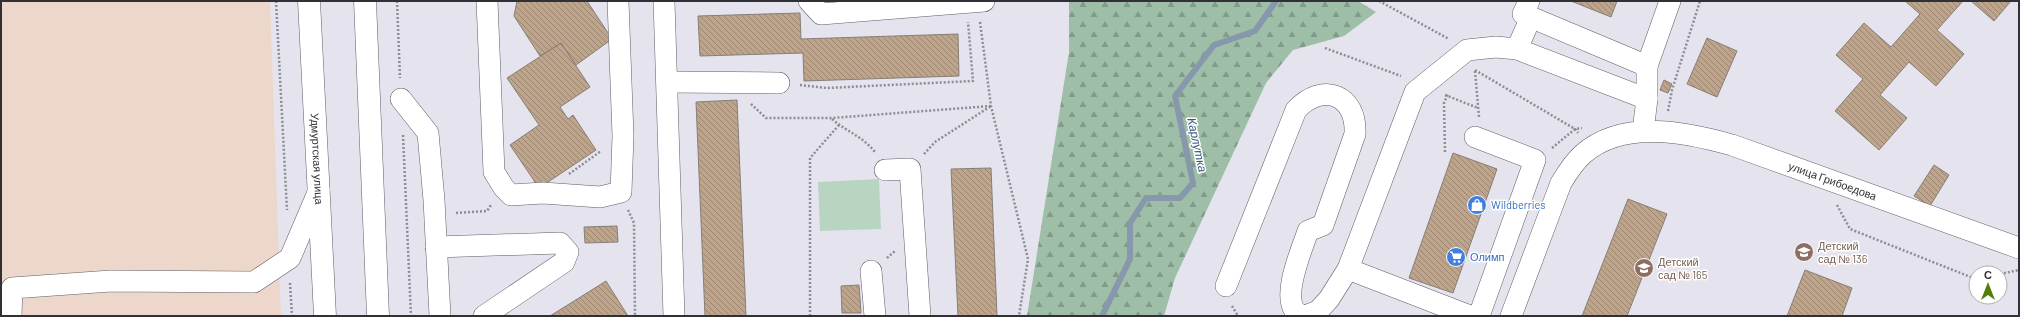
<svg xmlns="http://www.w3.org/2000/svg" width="2020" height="317" font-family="Barlow,sans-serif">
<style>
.commercial{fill:#edd7ca}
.grass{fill:#b7d5c0}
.forest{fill:url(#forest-firs)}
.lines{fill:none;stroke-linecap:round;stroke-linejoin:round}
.stream{stroke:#8798ac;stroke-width:6}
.building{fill:url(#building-back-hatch);stroke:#867e77}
.minor-casing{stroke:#5e5d66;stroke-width:22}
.major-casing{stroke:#5e5d66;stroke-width:23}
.path{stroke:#8c8c93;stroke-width:2.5;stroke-dasharray:2 2;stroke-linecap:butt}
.minor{stroke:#fff;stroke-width:21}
.major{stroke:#fff;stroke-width:22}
.labels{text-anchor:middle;stroke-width:3;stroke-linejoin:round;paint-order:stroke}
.street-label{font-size:11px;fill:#313135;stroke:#fff}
.shop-label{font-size:11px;fill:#366cbe;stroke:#fff;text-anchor:start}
.education-label{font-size:11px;fill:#785e54;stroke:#fff;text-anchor:start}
.water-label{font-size:12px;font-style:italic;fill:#33567d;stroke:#fff}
</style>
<defs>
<pattern id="forest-firs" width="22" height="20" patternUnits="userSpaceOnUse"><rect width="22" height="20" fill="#9ebea8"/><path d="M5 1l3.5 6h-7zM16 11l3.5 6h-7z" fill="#819b8a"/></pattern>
<pattern id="building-back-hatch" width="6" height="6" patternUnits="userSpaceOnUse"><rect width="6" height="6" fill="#bea48b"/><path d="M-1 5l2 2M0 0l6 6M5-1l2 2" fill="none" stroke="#9b8672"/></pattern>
</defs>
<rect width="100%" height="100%" fill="#e5e4ee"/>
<!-- commercial -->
<path class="commercial" d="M1,1H270L281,316H1Z"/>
<!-- grass -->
<path class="grass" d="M879,179L881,229L820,231L818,182Z"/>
<!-- forest -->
<path class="forest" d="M1069,1H1358L1376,12L1344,36L1293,50L1266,83L1175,278L1164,316H1027L1069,52Z"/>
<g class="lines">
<!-- stream -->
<path class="stream" d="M1102,316L1130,259V223L1146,198H1180L1193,183L1175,96L1214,45L1255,31L1276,1"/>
</g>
<!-- building -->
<g class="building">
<path d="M517,1H587L612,39L576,65L561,43L540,56L514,16Z"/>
<path d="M1571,1H1617L1611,17Z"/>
<path d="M1905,1H1963L1937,30L1964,54L1936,86L1909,62L1880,95L1907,118L1879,150L1835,111L1863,79L1836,55L1864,23L1891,47L1920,14Z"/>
<path d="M1971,1H2011L1994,21Z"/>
<path d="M800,13L801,39L958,34L959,76L804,81L803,53L700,56L698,16Z"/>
<path d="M1707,38L1737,51L1717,97L1687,84Z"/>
<path d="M561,43L590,87L560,107L568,119L573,115L596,150L539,188L510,145L539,125L507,78Z"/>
<path d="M1664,80L1672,84L1668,93L1660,90Z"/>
<path d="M737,100L746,316H705L696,102Z"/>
<path d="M1453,153L1497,169L1453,293L1409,278Z"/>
<path d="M1934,165L1949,175L1930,206L1914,196Z"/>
<path d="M991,168L997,316H958L951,169Z"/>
<path d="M1628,199L1667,214L1627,316H1582Z"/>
<path d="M617,226L618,242L585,243L584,227Z"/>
<path d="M1805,270L1852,288L1842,316H1787Z"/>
<path d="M606,281L628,316H550Z"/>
<path d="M859,285L861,313H842L841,286Z"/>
</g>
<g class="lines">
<defs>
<g id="minor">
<path d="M487,1L494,172L504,188L511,195L543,193L600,197L621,192L623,136L618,1"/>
<path d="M664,1L674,316"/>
<path d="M809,1L821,14L984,1"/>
<path d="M1529,1L1523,14L1647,66"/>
<path d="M1517,49L1531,17"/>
<path d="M667,82L779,83"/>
<path d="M401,99L428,133L434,200L440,316"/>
<path d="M1643,131L1647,99V66L1670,1"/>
<path d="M1475,137L1535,160L1479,316"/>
<path d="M885,170L910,169L920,316"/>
<path d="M436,247L560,243L568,252L564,262L484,316"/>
<path d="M1348,269L1470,316"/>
<path d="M871,271L875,316"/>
<path d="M1226,286L1296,110C1323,81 1357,95 1355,134L1323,225L1308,231C1302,249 1282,294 1295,311C1297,313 1301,315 1303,316"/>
<path d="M11,316L12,288L111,281L254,282L290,258L319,190"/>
<path d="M1305,316L1318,311L1329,299L1348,269L1415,92L1467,50L1496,47L1517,49L1647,99"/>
<path id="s1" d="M1511,316L1561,183C1567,173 1574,162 1583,154C1623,119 1686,132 1732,145L2019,248"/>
</g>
<g id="major">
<path id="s2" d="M309,1L325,316"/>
<path d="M365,1L378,316"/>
</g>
</defs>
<!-- minor casing -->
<use href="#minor" class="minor-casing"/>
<!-- major casing -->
<use href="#major" class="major-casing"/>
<!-- path -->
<g class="path">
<path d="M276,1L287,210"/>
<path d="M397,1L400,78"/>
<path d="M1379,1L1449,39"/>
<path d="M980,22L991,106L1028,259L1019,316"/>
<path d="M1325,48L1401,76"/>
<path d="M1475,70L1575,129L1578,133"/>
<path d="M1475,71L1479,117"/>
<path d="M800,85L827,88L973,81L968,22"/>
<path d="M1445,95L1478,108"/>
<path d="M751,104L766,118H832L991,106"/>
<path d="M1668,111L1672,90L1700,1"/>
<path d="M832,119C847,132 862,136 875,152"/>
<path d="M403,135L411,316"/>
<path d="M1552,148L1575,129L1582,128"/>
<path d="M1445,152L1444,103L1448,94"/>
<path d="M924,154L935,142L991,106"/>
<path d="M569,174L601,151"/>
<path d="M1837,205L1850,229L1973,278H1976"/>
<path d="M628,210L634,223L635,316"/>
<path d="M456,213L487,211L491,205"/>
<path d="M887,258L895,251"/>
<path d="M2000,274L2019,270"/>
<path d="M290,283L292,316"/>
<path d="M1232,306L1238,316"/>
<path d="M810,316V158L839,125"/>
</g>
<!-- minor -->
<use href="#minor" class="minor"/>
<!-- major -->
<use href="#major" class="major"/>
</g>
<!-- icons -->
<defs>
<symbol id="shop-disc" viewBox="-11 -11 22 22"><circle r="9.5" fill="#3f7fe0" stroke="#fff"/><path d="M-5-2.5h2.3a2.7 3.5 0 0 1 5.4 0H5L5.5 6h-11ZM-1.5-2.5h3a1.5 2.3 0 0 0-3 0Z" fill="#fff"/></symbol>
<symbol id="school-disc" viewBox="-11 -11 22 22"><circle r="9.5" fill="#8d6e63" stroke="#fff"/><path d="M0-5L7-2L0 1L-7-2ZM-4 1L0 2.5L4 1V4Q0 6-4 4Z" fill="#fff"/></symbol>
<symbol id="supermarket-disc" viewBox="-11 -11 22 22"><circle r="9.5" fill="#3f7fe0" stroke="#fff"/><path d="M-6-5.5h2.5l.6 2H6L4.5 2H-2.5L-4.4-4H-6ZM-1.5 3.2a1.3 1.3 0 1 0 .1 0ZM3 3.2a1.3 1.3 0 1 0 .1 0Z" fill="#fff"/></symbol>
</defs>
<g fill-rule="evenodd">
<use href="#shop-disc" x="1466" y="194" width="22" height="22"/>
<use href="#school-disc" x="1793" y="241" width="22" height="22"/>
<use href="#supermarket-disc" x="1445" y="246" width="22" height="22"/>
<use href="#school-disc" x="1633" y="257" width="22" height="22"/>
</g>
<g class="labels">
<!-- street labels -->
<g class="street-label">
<text dy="4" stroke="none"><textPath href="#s2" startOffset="158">Удмуртская улица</textPath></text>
<text dy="4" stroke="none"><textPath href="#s1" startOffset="441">улица Грибоедова</textPath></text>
</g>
<!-- shop labels -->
<g class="shop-label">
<text x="1491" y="209">Wildberries</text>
<text x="1470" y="261">Олимп</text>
</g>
<!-- education labels -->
<g class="education-label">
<text x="1818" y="250">Детский<tspan x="1818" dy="13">сад № 136</tspan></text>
<text x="1658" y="266">Детский<tspan x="1658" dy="13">сад № 165</tspan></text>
</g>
<!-- water labels -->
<g class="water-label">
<text transform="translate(1197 145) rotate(78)" y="4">Карлутка</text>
</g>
</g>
<!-- border -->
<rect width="2020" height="317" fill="none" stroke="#313135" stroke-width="4"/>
<!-- north arrow -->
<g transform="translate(1988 285)"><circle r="19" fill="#ffffff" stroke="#adadae"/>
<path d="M0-3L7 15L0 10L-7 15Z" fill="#517f09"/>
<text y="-6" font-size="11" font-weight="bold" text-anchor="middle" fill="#313135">С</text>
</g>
</svg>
